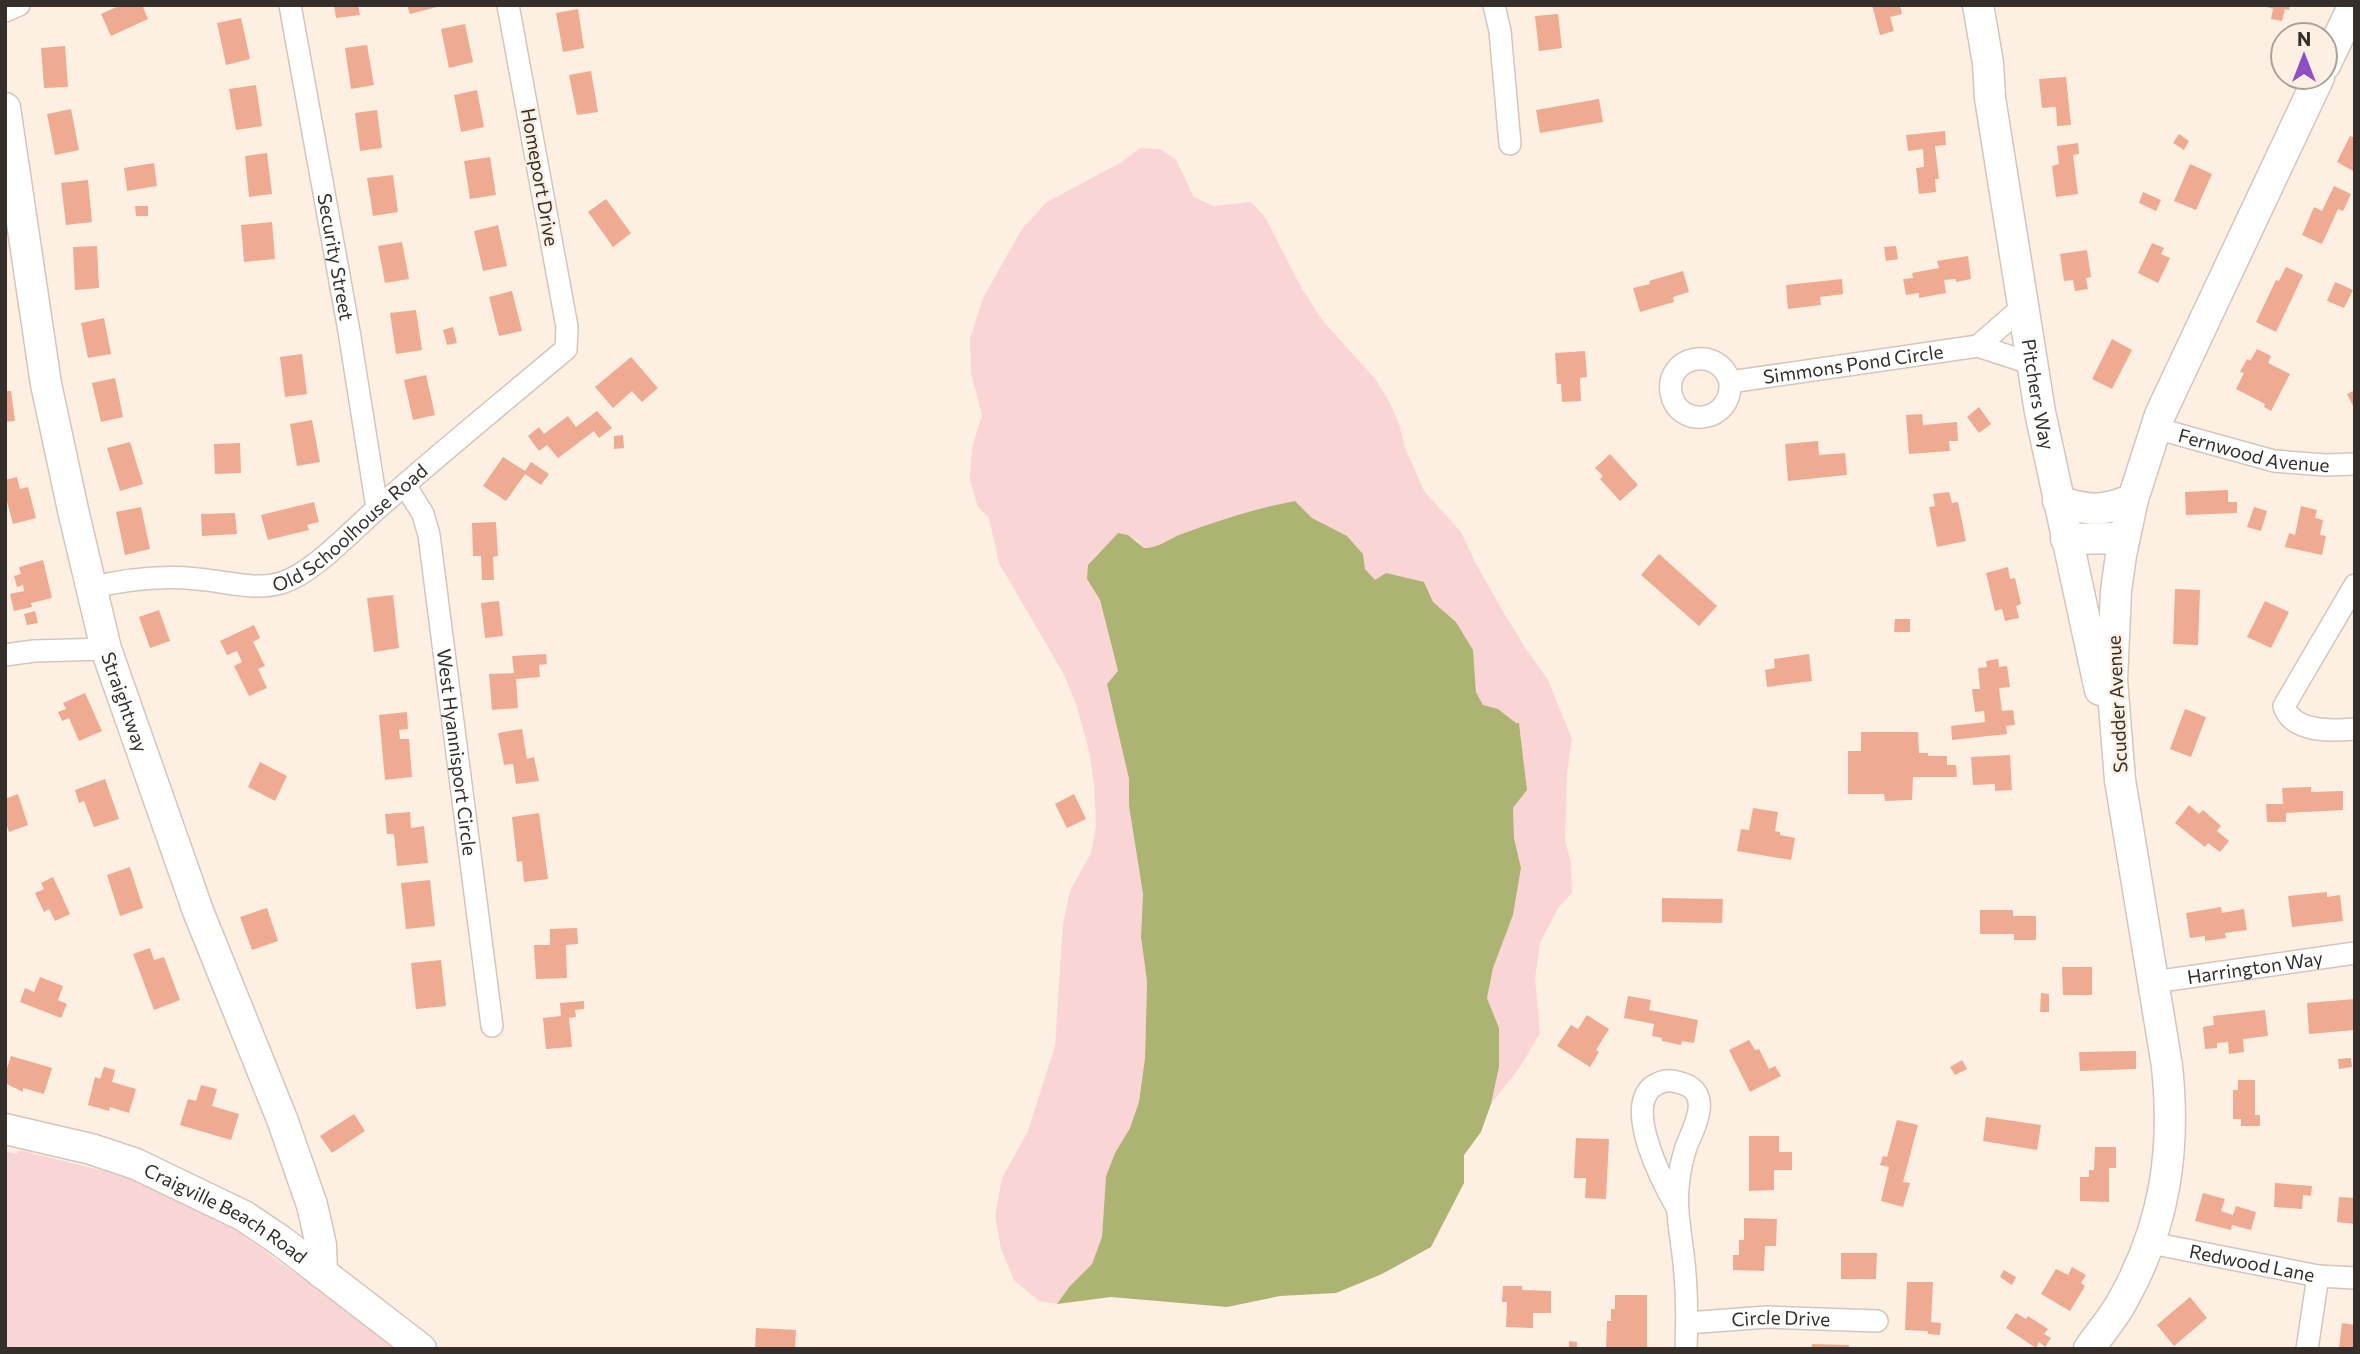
<svg xmlns="http://www.w3.org/2000/svg" width="2360" height="1354" font-family="Commissioner,sans-serif">
<style>
.green{fill:#fad5d5}
.water{fill:#adb473}
.building{fill:#eeab92}
.lines{fill:none;stroke-linecap:round;stroke-linejoin:round}
.street-casing{stroke:#d4c6ba;stroke-width:24}
.secondary-casing{stroke:#d4c6ba;stroke-width:33}
.street{stroke:#fff;stroke-width:21}
.secondary{stroke:#fff;stroke-width:30}
.labels{text-anchor:middle;stroke-width:5;stroke-linejoin:round;paint-order:stroke}
.street-label{font-size:19px;fill:#342f2a;stroke:#fdefe2}
</style>
<rect width="100%" height="100%" fill="#fdefe2"/>
<!-- green -->
<g class="green">
<path d="M1140,148L1160,149L1176,160L1194,197L1213,206L1251,202L1265,217L1302,289L1323,321L1376,380L1390,403L1400,427L1406,450L1424,491L1461,532L1476,564L1501,608L1526,649L1548,680L1572,739L1567,772L1565,840L1571,863L1572,893L1558,908L1540,943L1535,979L1540,1033L1520,1067L1491,1104L1499,1067V1028L1487,998L1493,968L1513,915L1521,868L1514,838L1513,808L1527,790L1519,723H1516L1498,709L1483,705L1476,692L1473,650L1456,622L1433,602L1375,580L1365,569L1363,554L1347,536L1312,518L1295,501C1256,508 1216,521 1179,535C1167,540 1158,548 1144,548L1137,540L1118,533L1093,559L1087,579L1100,600L1118,671L1108,684L1129,779V806L1143,894L1141,937L1147,982L1145,1058L1139,1102L1130,1128L1115,1153L1106,1176L1102,1237L1092,1264L1069,1287L1057,1304L1039,1301L1014,1280L1001,1249L995,1216L1002,1178L1028,1131L1055,1046L1063,924L1070,891L1091,853L1096,826L1094,784L1089,751L1076,703L1062,671L999,563L989,518L978,507L970,480L972,448L982,415L971,374L970,339L983,298L1022,229L1047,202L1122,162Z"/>
<path d="M19,1150L124,1176L233,1228L399,1349H5V1151L16,1154Z"/>
</g>
<!-- water -->
<path class="water" d="M1295,501L1312,518L1347,536L1363,554L1365,569L1375,580L1386,573L1424,582L1433,602L1456,622L1473,650L1476,692L1483,705L1498,709L1516,723H1519L1527,790L1513,808L1514,838L1521,868L1513,915L1493,968L1487,998L1499,1028V1067L1491,1104L1481,1132L1464,1155V1183L1431,1247L1382,1274L1336,1293L1280,1296L1227,1307L1111,1297L1057,1304L1069,1287L1092,1264L1102,1237L1106,1176L1115,1153L1130,1128L1139,1102L1145,1058L1147,982L1141,937L1143,894L1129,806V779L1107,684L1118,671L1100,600L1087,579L1088,565L1118,533L1128,535L1144,548C1158,548 1167,540 1179,535C1216,521 1257,508 1295,501Z"/>
<!-- building -->
<g class="building">
<path d="M121,5H142L148,19L111,36L101,14Z"/>
<path d="M334,5H358L360,15L336,18Z"/>
<path d="M407,5H441V6L410,14Z"/>
<path d="M1872,5H1900L1902,14L1890,17L1894,31L1880,35Z"/>
<path d="M2261,5H2290L2289,10L2285,9L2282,21L2271,19L2273,9Z"/>
<path d="M578,9L584,48L563,52L556,13Z"/>
<path d="M1558,14L1562,48L1539,51L1535,16Z"/>
<path d="M241,18L250,59L226,65L217,23Z"/>
<path d="M465,24L473,62L449,68L441,29Z"/>
<path d="M367,45L374,85L351,89L345,48Z"/>
<path d="M65,46L68,87L44,88L41,48Z"/>
<path d="M591,71L598,112L577,115L569,75Z"/>
<path d="M2066,77L2071,125L2057,126L2056,107L2042,108L2039,79Z"/>
<path d="M256,85L262,126L236,130L229,89Z"/>
<path d="M477,90L484,127L461,132L454,95Z"/>
<path d="M1599,99L1603,122L1540,133L1536,110Z"/>
<path d="M71,109L79,150L55,155L47,114Z"/>
<path d="M377,110L382,148L360,151L355,113Z"/>
<path d="M1945,131L1946,145L1935,146L1939,179H1935L1936,192L1919,194L1916,168L1924,167L1923,149L1908,151L1906,135Z"/>
<path d="M2179,134L2189,141L2184,150L2173,143Z"/>
<path d="M2350,136L2355,138V172L2337,162Z"/>
<path d="M2078,143L2079,154L2073,155L2078,194L2056,197L2052,166L2059,164L2057,146Z"/>
<path d="M267,153L272,194L249,197L245,156Z"/>
<path d="M490,157L496,195L470,199L464,161Z"/>
<path d="M154,163L157,186L127,191L124,168Z"/>
<path d="M2190,164L2212,174L2196,210L2174,201Z"/>
<path d="M393,175L398,212L373,216L367,178Z"/>
<path d="M88,180L92,222L66,225L61,183Z"/>
<path d="M2334,186L2351,194L2343,211L2338,209L2322,244L2302,235L2314,207L2322,211Z"/>
<path d="M2143,192L2161,200L2156,211L2139,203Z"/>
<path d="M606,199L631,233L613,247L588,212Z"/>
<path d="M135,206H148V216H136Z"/>
<path d="M272,222L275,259L244,262L241,225Z"/>
<path d="M498,225L507,266L483,271L474,231Z"/>
<path d="M402,242L409,279L385,283L378,246Z"/>
<path d="M2152,243L2164,248L2161,254L2170,258L2158,283L2138,273Z"/>
<path d="M97,246L99,288L75,290L73,247Z"/>
<path d="M1896,246L1898,259L1886,261L1884,247Z"/>
<path d="M2087,250L2091,277L2086,278L2088,289L2075,291L2073,280L2064,281L2060,254Z"/>
<path d="M1968,256L1971,279L1956,282V279L1944,280L1946,293L1919,298V293L1906,295L1903,279L1913,278L1912,273L1939,268L1937,261Z"/>
<path d="M2286,267L2303,275L2276,332L2256,322L2276,280L2279,281Z"/>
<path d="M1683,271L1689,292L1673,297L1674,302L1640,312L1633,288L1650,284L1649,281Z"/>
<path d="M1842,279L1843,294L1820,297L1821,305L1788,309L1786,285Z"/>
<path d="M2335,282L2353,290L2344,308L2327,301Z"/>
<path d="M512,291L522,331L499,336L489,297Z"/>
<path d="M416,310L422,350L396,354L390,313Z"/>
<path d="M104,318L111,354L88,358L81,323Z"/>
<path d="M453,327L457,343L447,345L443,330Z"/>
<path d="M2112,339L2132,350L2112,389L2092,379Z"/>
<path d="M2257,349L2271,356L2268,363L2290,374L2271,411L2264,407L2265,404L2236,389L2244,373L2240,372L2247,359L2250,361Z"/>
<path d="M1585,351L1587,377L1580,378L1581,401L1562,402L1561,384H1557L1555,353Z"/>
<path d="M302,354L307,394L285,397L280,357Z"/>
<path d="M631,357L658,388L642,402L632,391L613,408L595,387Z"/>
<path d="M426,375L435,415L413,420L404,380Z"/>
<path d="M115,378L123,417L101,422L92,383Z"/>
<path d="M2355,390V410L2347,394Z"/>
<path d="M5,391H11L15,421L5,422Z"/>
<path d="M1979,407L1991,424L1979,433L1967,417Z"/>
<path d="M597,411L612,428L599,438L594,431L558,458L547,445L539,451L528,436L539,427L544,434L568,416L576,427Z"/>
<path d="M1922,414L1923,425L1957,422L1958,441H1949L1950,451L1909,454L1906,415Z"/>
<path d="M312,420L320,462L297,466L290,424Z"/>
<path d="M623,435L624,448L614,449V436Z"/>
<path d="M1818,441L1819,455L1845,453L1847,475L1788,481L1785,444Z"/>
<path d="M130,442L143,484L120,491L107,448Z"/>
<path d="M240,443L241,473L215,474L214,444Z"/>
<path d="M1610,454L1638,485L1620,501L1600,479L1603,476L1595,468Z"/>
<path d="M503,457L525,471L531,462L549,474L541,485L525,474L506,501L483,486Z"/>
<path d="M17,477L20,489L28,487L36,518L13,524L5,494V480Z"/>
<path d="M2228,490V502H2237V513L2186,515L2185,492Z"/>
<path d="M1949,492L1952,503L1958,502L1966,541L1937,547L1929,507L1935,506L1933,494Z"/>
<path d="M314,502L319,522L307,525L309,530L268,540L261,515Z"/>
<path d="M2301,506L2317,510L2315,518L2323,520L2320,535L2326,536L2322,555L2285,547L2289,533L2295,535Z"/>
<path d="M141,507L150,549L125,555L116,512Z"/>
<path d="M2254,507L2267,511L2261,531L2247,527Z"/>
<path d="M235,513L237,534L202,536L201,514Z"/>
<path d="M496,522L498,556L493,557L494,580H482L481,556H473L472,523Z"/>
<path d="M1659,554L1717,606L1699,626L1641,575Z"/>
<path d="M43,560L52,598L31,603L32,607L14,611L10,594L24,591L23,585L17,587L14,576L21,574L19,567Z"/>
<path d="M2008,567L2010,579L2015,578L2021,604L2016,606L2019,618L2005,621L2002,609L1995,611L1986,573Z"/>
<path d="M2175,589L2200,590L2198,645L2173,644Z"/>
<path d="M393,595L399,648L374,652L367,598Z"/>
<path d="M499,601L503,636L485,638L481,603Z"/>
<path d="M2265,601L2289,612L2271,648L2247,637Z"/>
<path d="M159,610L170,641L150,648L139,617Z"/>
<path d="M35,611L38,623L27,625L24,614Z"/>
<path d="M1895,619H1910V632H1894Z"/>
<path d="M254,625L260,638L253,642L265,666L258,669L267,688L249,696L234,666L242,662L237,651L227,655L220,641Z"/>
<path d="M546,654L547,664L539,665L540,677L516,679L518,708L492,710L489,674L514,673L512,656Z"/>
<path d="M1809,654L1812,681L1767,687L1765,670L1775,668L1774,659Z"/>
<path d="M1998,659L1999,667L2007,666L2010,687L1999,688L2002,711L2013,710L2015,725L2006,726L2007,734L1952,740L1951,726L1985,722L1984,711L1975,712L1972,689H1980L1978,668L1987,667L1986,661Z"/>
<path d="M85,693L102,731L79,741L69,718L62,721L58,712L66,709L63,703Z"/>
<path d="M2185,709L2206,717L2191,757L2170,749Z"/>
<path d="M407,712L408,729L399,730L400,739H409L412,777L385,780L379,715Z"/>
<path d="M522,729L527,759L534,757L539,781L516,784L513,764L504,765L498,733Z"/>
<path d="M1861,732H1918L1919,753H1928V756H1947V765H1956L1957,777H1913L1912,800L1885,801L1884,794H1848V751H1861Z"/>
<path d="M2010,755L2012,790L1995,791V784L1973,785L1971,757Z"/>
<path d="M260,762L287,776L275,801L248,787Z"/>
<path d="M105,779L119,819L94,827L84,801L79,803L75,790Z"/>
<path d="M2311,787V792L2343,791V810L2286,813V822H2267L2266,804H2283L2282,788Z"/>
<path d="M18,794L28,825L9,832L5,820V799Z"/>
<path d="M1074,794L1086,819L1067,828L1055,804Z"/>
<path d="M2189,805L2199,814L2203,810L2221,826L2217,831L2229,841L2220,852L2208,843L2205,847L2175,823Z"/>
<path d="M1753,808L1778,812L1775,831L1780,832V835L1795,838L1791,860L1737,851L1741,829L1749,830Z"/>
<path d="M410,812L411,828L424,826L428,863L397,866L394,834H387L385,814Z"/>
<path d="M539,813L548,879L524,882L522,861L517,862L512,817Z"/>
<path d="M130,867L143,908L120,916L107,875Z"/>
<path d="M53,877L70,914L55,921L49,909L44,912L35,893L44,889L41,883Z"/>
<path d="M430,880L435,926L406,929L401,883Z"/>
<path d="M2327,892V897L2340,895L2343,921L2292,927L2288,896Z"/>
<path d="M1662,898L1723,899L1722,923L1662,922Z"/>
<path d="M2221,907L2222,913L2244,909L2247,930L2225,933L2226,938L2205,941V936L2190,938L2186,913Z"/>
<path d="M267,908L278,941L252,950L240,917Z"/>
<path d="M1980,910H2013V916H2036V940H2014V934H1980Z"/>
<path d="M577,928L578,944L566,945L567,978L536,979L534,945H550V929Z"/>
<path d="M150,948L154,960L164,957L180,1000L154,1010L133,954Z"/>
<path d="M441,960L446,1006L416,1009L411,963Z"/>
<path d="M2062,967H2092V995H2063Z"/>
<path d="M40,977L63,986L58,1000L67,1004L61,1018L20,1002L25,988L34,992Z"/>
<path d="M2041,993L2049,994V1012H2040Z"/>
<path d="M1628,996L1651,1000L1649,1010L1698,1020L1694,1043L1682,1041L1681,1045L1662,1041V1038L1652,1036L1654,1024L1624,1018Z"/>
<path d="M2355,999V1030L2309,1034L2307,1003Z"/>
<path d="M584,1001V1009L575,1010L576,1017L569,1018L572,1047L546,1049L543,1018L561,1016L560,1003Z"/>
<path d="M2265,1010L2268,1036L2243,1039L2244,1052L2229,1054L2228,1042L2217,1043V1048L2205,1049L2203,1027L2214,1025L2213,1016Z"/>
<path d="M1587,1015L1609,1029L1596,1050L1599,1052L1590,1067L1557,1046L1571,1025L1578,1029Z"/>
<path d="M1749,1040L1755,1050L1759,1049L1769,1069L1775,1066L1781,1076L1750,1092L1729,1050Z"/>
<path d="M2136,1051V1069L2080,1071L2079,1052Z"/>
<path d="M11,1056L52,1068L44,1094L23,1088V1092L5,1083V1074Z"/>
<path d="M2351,1058L2352,1067L2339,1069L2338,1059Z"/>
<path d="M1962,1060L1967,1069L1955,1075L1950,1067Z"/>
<path d="M104,1067L115,1070L112,1082L136,1089L129,1113L110,1107L109,1111L88,1105L95,1077L100,1079Z"/>
<path d="M2238,1080H2255V1115H2260V1126H2241V1119H2233V1090H2238Z"/>
<path d="M201,1085L217,1089L212,1106L239,1114L231,1140L180,1125L188,1099L196,1101Z"/>
<path d="M354,1114L365,1131L332,1153L320,1136Z"/>
<path d="M1986,1117L2041,1125L2037,1150L1983,1141Z"/>
<path d="M1897,1120L1918,1125L1903,1182L1910,1183L1903,1207L1881,1201L1889,1167L1880,1165L1883,1156L1887,1157Z"/>
<path d="M1749,1136H1779V1152H1792V1170H1774V1190L1749,1191Z"/>
<path d="M1576,1138L1609,1139L1606,1199L1585,1198L1586,1178H1574Z"/>
<path d="M2095,1147H2116V1168H2109V1202L2080,1201V1177H2089V1170H2094Z"/>
<path d="M2275,1183L2312,1186L2311,1196L2303,1195L2302,1209L2274,1207Z"/>
<path d="M2203,1193L2225,1199L2221,1211L2233,1215L2236,1206L2256,1212L2251,1230L2232,1225L2231,1230L2195,1221Z"/>
<path d="M2339,1197L2355,1198V1224L2337,1222Z"/>
<path d="M1744,1218L1777,1219L1776,1246H1765L1764,1271L1733,1270V1255H1739V1240H1744Z"/>
<path d="M1841,1253H1877L1876,1279H1841Z"/>
<path d="M2072,1267L2086,1275L2081,1283L2085,1286L2070,1311L2041,1294L2056,1269L2068,1275Z"/>
<path d="M2004,1270L2016,1277L2012,1285L2000,1277Z"/>
<path d="M1907,1282H1933L1931,1322L1941,1323L1940,1335L1928,1334V1331L1905,1330Z"/>
<path d="M1503,1286H1522V1290L1551,1291V1313H1533V1328L1506,1327L1507,1302H1502Z"/>
<path d="M1615,1295H1647V1349H1606L1607,1321H1611V1309H1615Z"/>
<path d="M2190,1297L2207,1318L2174,1346L2157,1325Z"/>
<path d="M2016,1313L2026,1319L2028,1316L2048,1329L2044,1334L2051,1338L2045,1347L2039,1342L2036,1348L2006,1328Z"/>
<path d="M2342,1323L2355,1325V1349H2339Z"/>
<path d="M756,1328L796,1330L795,1349H755Z"/>
<path d="M1569,1341L1577,1342V1349H1569Z"/>
<path d="M1812,1344L1849,1345V1349H1811Z"/>
</g>
<g class="lines">
<defs>
<g id="street">
<path id="s1" d="M290,5L349,331L377,508"/>
<path d="M1494,5L1500,31L1510,144"/>
<path d="M5,11L19,5"/>
<path d="M1978,346L2024,306"/>
<path id="s2" d="M1730,382C1719,344 1665,356 1671,393C1678,430 1733,423 1730,382L1978,346L2033,364"/>
<path id="s3" d="M2155,428L2274,461L2325,465L2355,464"/>
<path id="s4" d="M405,485L423,514L429,535L492,1026"/>
<path d="M2355,585L2284,706C2292,733 2332,731 2355,729"/>
<path id="s5" d="M91,588C127,579 160,575 197,579C225,581 254,591 281,583C314,573 352,530 378,508C439,454 503,402 566,349L567,327L508,5"/>
<path d="M5,655L34,651L106,649"/>
<path id="s6" d="M2154,982L2355,953"/>
<path d="M1676,1206C1662,1181 1625,1110 1652,1087C1659,1082 1668,1079 1677,1082C1715,1090 1695,1125 1686,1147C1683,1157 1680,1168 1679,1179C1674,1211 1683,1242 1685,1274C1687,1299 1687,1324 1686,1349"/>
<path id="s7" d="M2151,1243L2318,1276L2355,1278"/>
<path id="s8" d="M1687,1323L1767,1317L1877,1321"/>
<path d="M2307,1349L2318,1276"/>
</g>
<g id="secondary">
<path id="s9" d="M1978,5L1988,63L1990,98L2040,412L2100,690"/>
<path d="M2325,65L2354,5"/>
<path id="s10" d="M5,108L46,384L73,510L106,649L198,911L282,1119L312,1205L321,1245L322,1273"/>
<path d="M2058,501C2088,511 2103,512 2133,499"/>
<path d="M2066,539L2124,538"/>
<path id="s11" d="M5,1129L91,1149L136,1164L244,1216L281,1241L421,1349"/>
<path d="M2089,1349C2100,1333 2114,1317 2123,1300C2165,1225 2176,1151 2167,1066L2120,780L2112,680L2116,591L2121,555L2133,499L2160,415L2319,77"/>
</g>
</defs>
<!-- street casing -->
<use href="#street" class="street-casing"/>
<!-- secondary casing -->
<use href="#secondary" class="secondary-casing"/>
<!-- street -->
<use href="#street" class="street"/>
<!-- secondary -->
<use href="#secondary" class="secondary"/>
</g>
<g class="labels">
<!-- street labels -->
<g class="street-label">
<text transform="translate(540 177) rotate(80)" y="7">Homeport Drive</text>
<text dy="7" stroke="none"><textPath href="#s1" startOffset="256">Security Street</textPath></text>
<text dy="7" stroke="none"><textPath href="#s2" startOffset="310">Simmons Pond Circle</textPath></text>
<text dy="7" stroke="none"><textPath href="#s9" startOffset="394">Pitchers Way</textPath></text>
<text dy="7" stroke="none"><textPath href="#s3" startOffset="102">Fernwood Avenue</textPath></text>
<text dy="7" stroke="none"><textPath href="#s5" startOffset="280">Old Schoolhouse Road</textPath></text>
<text dy="7" stroke="none"><textPath href="#s10" startOffset="607">Straightway</textPath></text>
<text transform="translate(2117 704) rotate(-93)" y="7">Scudder Avenue</text>
<text dy="7" stroke="none"><textPath href="#s4" startOffset="275">West Hyannisport Circle</textPath></text>
<text dy="7" stroke="none"><textPath href="#s6" startOffset="102">Harrington Way</textPath></text>
<text dy="7" stroke="none"><textPath href="#s11" startOffset="238">Craigville Beach Road</textPath></text>
<text dy="7" stroke="none"><textPath href="#s7" startOffset="103">Redwood Lane</textPath></text>
<text dy="7" stroke="none"><textPath href="#s8" startOffset="94">Circle Drive</textPath></text>
</g>
</g>
<!-- border -->
<rect width="2360" height="1354" fill="none" stroke="#342f2a" stroke-width="14"/>
<!-- north arrow -->
<g transform="translate(2304 56)"><circle r="33" fill="#fdefe2" stroke="#ada298" stroke-width="2"/>
<path d="M0-5L12 26L0 18L-12 26Z" fill="#8f4fc4"/>
<text y="-10" font-size="19" font-weight="bold" text-anchor="middle" fill="#342f2a">N</text>
</g>
</svg>
